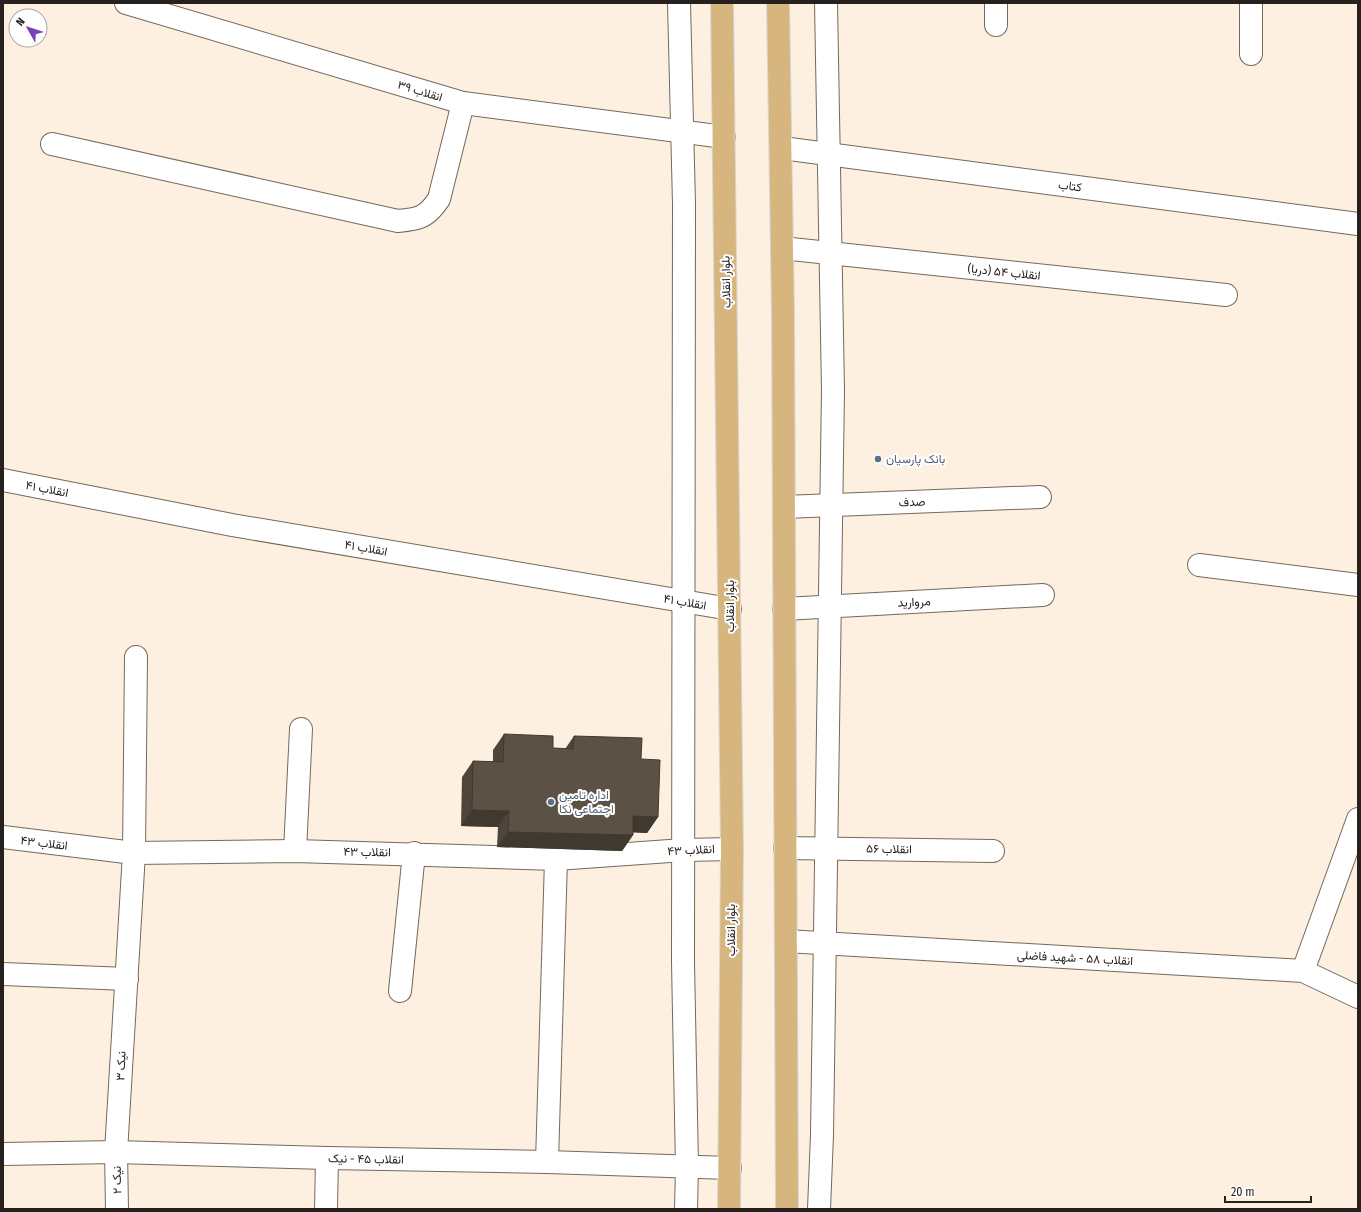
<svg xmlns="http://www.w3.org/2000/svg" width="1361" height="1212" font-family="'Fira Sans Condensed',Vazirmatn,sans-serif">
<style>
.lines{fill:none;stroke-linecap:round;stroke-linejoin:round}
.minor-casing{stroke:#74695c;stroke-width:24}
.major-casing{stroke:#d8d7d6;stroke-width:24}
.minor{stroke:#fff;stroke-width:22}
.major{stroke:#d6b57f;stroke-width:22}
.wall{fill:#4f463b}
.shaded-wall{fill:#403930}
.building{fill:#5c5145;stroke:#403930}
.service-dot{fill:#5c6f8a;stroke:#fff;stroke-width:1.5}
.labels{text-anchor:middle;stroke-width:4;stroke-linejoin:round;paint-order:stroke}
.street-label{font-size:12px;fill:#26211c;stroke:#fff}
.service-label{font-size:12px;fill:#4e5e75;stroke:#fff;text-anchor:start}
</style>
<rect width="100%" height="100%" fill="#fdf0e1"/>
<g class="lines">
<defs>
<g id="minor">
<path d="M126,3L463,103L724,137"/>
<path d="M679,3L684,204L683,962L687,1167L686,1209"/>
<path d="M996,3V25"/>
<path d="M1251,54V3"/>
<path d="M52,144L398,221C420,219 427,217 439,199L463,103"/>
<path d="M782,148L1358,224"/>
<path d="M782,248L1226,295"/>
<path d="M3,480L232,525L730,609"/>
<path d="M784,507L1040,497"/>
<path d="M1199,565L1358,585"/>
<path d="M784,609L1043,595"/>
<path d="M3,837L134,853L295,851L556,859L684,850L732,849"/>
<path d="M785,848L993,851"/>
<path d="M295,851L301,729"/>
<path d="M786,941L1303,971L1358,997"/>
<path d="M1303,971L1358,819"/>
<path d="M3,974L127,979"/>
<path d="M400,991L414,853"/>
<path d="M3,1154L116,1152L327,1158L547,1162L730,1168"/>
<path d="M547,1162L556,859"/>
<path d="M117,1209L116,1152L134,853L136,657"/>
<path d="M326,1209L327,1158"/>
<path d="M819,1209L822,1135L833,390L826,3"/>
</g>
<g id="major">
<path d="M722,3L732,849L729,1209"/>
<path d="M778,3L783,314L787,1209"/>
</g>
</defs>
<!-- minor casing -->
<use href="#minor" class="minor-casing"/>
<!-- major casing -->
<use href="#major" class="major-casing"/>
<!-- minor -->
<use href="#minor" class="minor"/>
<!-- major -->
<use href="#major" class="major"/>
</g>
<!-- wall -->
<path class="wall" d="M504,734L553,748L565,749L574,736L641,759L658,817L647,833L633,832V835L622,851L497,847L498,827L461,826L462,777L473,761L493,762V750Z"/>
<!-- shaded-wall -->
<g class="shaded-wall">
<path d="M472,810L509,811L498,827L461,826Z"/>
<path d="M633,816L658,817L647,833L622,832Z"/>
<path d="M508,832L633,835L622,851L497,847Z"/>
</g>
<!-- building -->
<path class="building" d="M504,734L553,736V748L573,749L574,736L642,738L641,759L660,760L658,817L633,816V835L508,832L509,811L472,810L473,761L503,762Z"/>
<!-- markers -->
<g class="service-dot">
<circle cx="878" cy="459" r="4"/>
<circle cx="551" cy="802" r="4"/>
</g>
<g class="labels">
<!-- street labels -->
<g class="street-label">
<text transform="translate(420 91) rotate(17)" y="4">انقلاب ۳۹</text>
<text transform="translate(1070 186) rotate(7)" y="4">کتاب</text>
<text transform="translate(1004 272) rotate(6)" y="4">انقلاب ۵۴ (دریا)</text>
<text transform="translate(726 282) rotate(-91)" y="4">بلوار انقلاب</text>
<text transform="translate(47 489) rotate(11)" y="4">انقلاب ۴۱</text>
<text transform="translate(912 502) rotate(-2)" y="4">صدف</text>
<text transform="translate(366 548) rotate(10)" y="4">انقلاب ۴۱</text>
<text transform="translate(685 602) rotate(10)" y="4">انقلاب ۴۱</text>
<text transform="translate(914 602) rotate(-3)" y="4">مروارید</text>
<text transform="translate(730 606) rotate(-90)" y="4">بلوار انقلاب</text>
<text transform="translate(44 843) rotate(7)" y="4">انقلاب ۴۳</text>
<text transform="translate(889 849) rotate(1)" y="4">انقلاب ۵۶</text>
<text transform="translate(691 850) rotate(-3)" y="4">انقلاب ۴۳</text>
<text transform="translate(367 852) rotate(1)" y="4">انقلاب ۴۳</text>
<text transform="translate(731 930) rotate(-90)" y="4">بلوار انقلاب</text>
<text transform="translate(1075 958) rotate(3)" y="4">انقلاب ۵۸ - شهید فاضلی</text>
<text transform="translate(121 1066) rotate(-87)" y="4">نیک ۳</text>
<text transform="translate(366 1159) rotate(1)" y="4">انقلاب ۴۵ - نیک</text>
<text transform="translate(117 1180) rotate(-91)" y="4">نیک ۲</text>
</g>
<!-- service labels -->
<g class="service-label">
<text x="886" y="463">بانک پارسیان</text>
<text x="559" y="799">اداره تامین<tspan x="559" dy="14">اجتماعی نکا</tspan></text>
</g>
</g>
<!-- border -->
<rect width="1361" height="1212" fill="none" stroke="#26211c" stroke-width="8"/>
<!-- north arrow -->
<g transform="translate(28 28) rotate(309)"><circle r="19" fill="#ffffff" stroke="#a8a6a4"/>
<path d="M0-3L7 15L0 10L-7 15Z" fill="#7a40b6"/>
<text y="-6" font-size="11" font-weight="bold" text-anchor="middle" fill="#26211c">N</text>
</g>
<!-- scale -->
<path d="M1225 1196v6h86v-6" fill="none" stroke="#26211c" stroke-width="2"/>
<text x="1231" y="1196" font-size="12" fill="#26211c" stroke="#ffffff" stroke-width="3" paint-order="stroke">20 m</text>
</svg>
